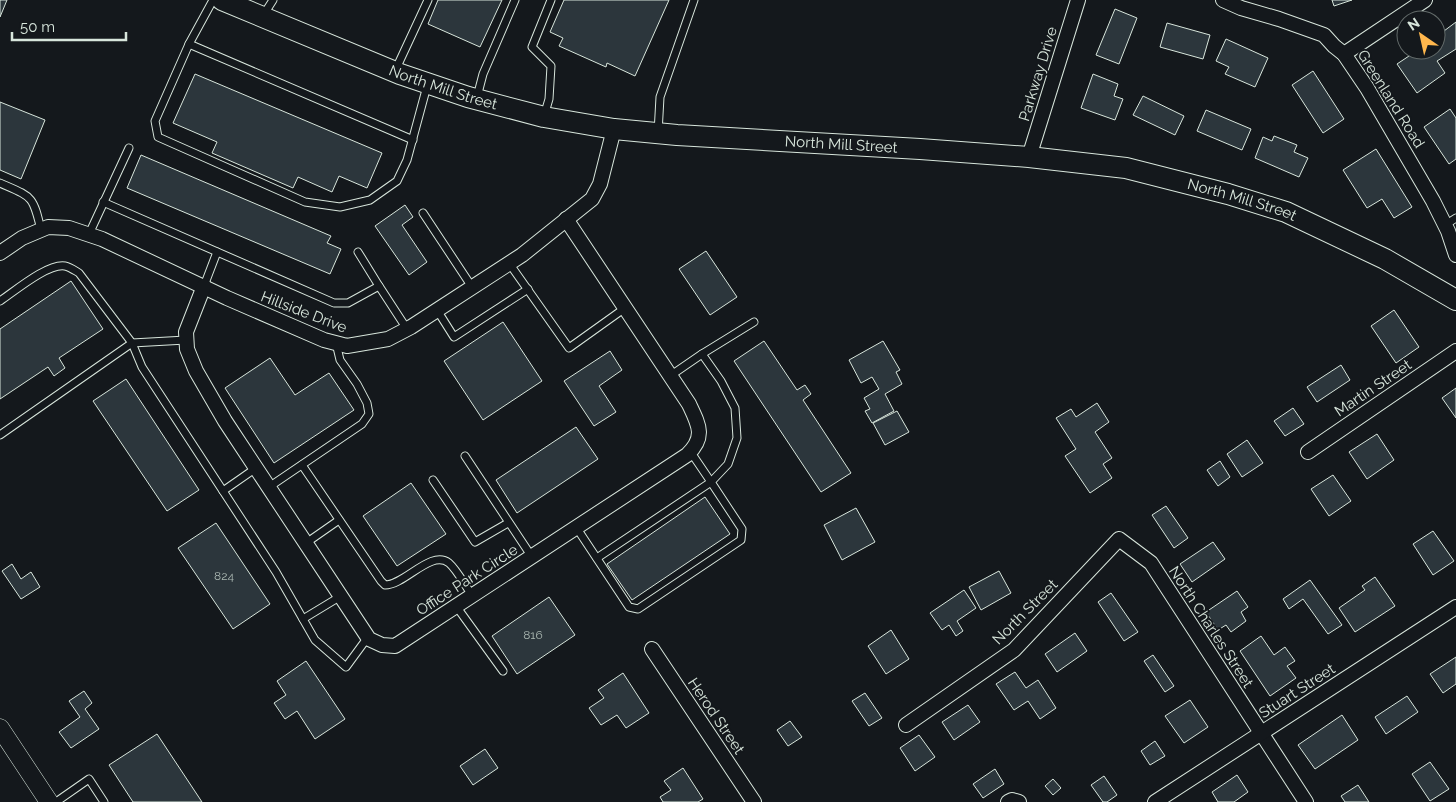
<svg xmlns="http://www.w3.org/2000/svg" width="1456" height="802" font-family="Raleway,sans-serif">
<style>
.building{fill:#2c363c;stroke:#d8e6dc}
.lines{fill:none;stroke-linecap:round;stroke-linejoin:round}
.service-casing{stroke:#d8e6dc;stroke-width:9}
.minor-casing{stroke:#d8e6dc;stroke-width:16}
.tertiary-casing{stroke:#d8e6dc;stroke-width:19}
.secondary-casing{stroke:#d8e6dc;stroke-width:22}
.service{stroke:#14181c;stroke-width:7}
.minor{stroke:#14181c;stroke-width:14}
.tertiary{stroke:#14181c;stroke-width:18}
.secondary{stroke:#14181c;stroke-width:20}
.labels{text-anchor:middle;stroke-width:4;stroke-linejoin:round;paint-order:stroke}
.number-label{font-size:12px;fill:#adbab4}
.street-label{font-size:15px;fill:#d8e6dc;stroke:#14181c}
</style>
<rect width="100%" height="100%" fill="#14181c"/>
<!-- building -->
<g class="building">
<path d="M0,0H7L0,17Z"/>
<path d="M438,0H502L480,47L428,24Z"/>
<path d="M564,0H669L635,76L607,63L606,67L559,46L563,38L550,32Z"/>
<path d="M1332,0H1352L1334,6Z"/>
<path d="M1115,9L1137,18L1119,64L1096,55Z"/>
<path d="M1456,22V49L1437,61L1445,73L1417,93L1397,64L1418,50H1436V37Z"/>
<path d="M1167,23L1210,35L1203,59L1160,47Z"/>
<path d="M1226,39L1268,58L1255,87L1225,74L1229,67L1216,61Z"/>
<path d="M1313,71L1344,119L1323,133L1292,85Z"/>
<path d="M195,74L382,153L367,188L339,176L332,192L298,177L293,188L212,153L217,142L173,123Z"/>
<path d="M1093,74L1118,84L1114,96L1123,99L1115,120L1081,108Z"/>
<path d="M1143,96L1184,116L1175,135L1133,115Z"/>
<path d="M0,102L45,120L21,179L0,170Z"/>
<path d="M1450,109L1456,118V159L1449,164L1424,127Z"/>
<path d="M1206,110L1251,129L1242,150L1197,131Z"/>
<path d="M1274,136L1297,145L1294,152L1308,158L1299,177L1255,158L1263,137L1272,141Z"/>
<path d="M1376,149L1412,207L1394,218L1382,199L1367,208L1343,170Z"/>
<path d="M141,155L331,236L327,243L341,249L330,274L127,188Z"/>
<path d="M405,205L413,217L402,225L427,262L409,275L375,226Z"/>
<path d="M706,251L737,297L710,315L679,269Z"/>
<path d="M71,281L103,329L59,358L65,368L54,376L48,367L0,399V329Z"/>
<path d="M1394,310L1419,347L1396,363L1371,326Z"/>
<path d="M503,322L542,381L483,420L444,361Z"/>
<path d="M764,341L797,390L805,385L811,394L803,400L851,473L821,492L734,361Z"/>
<path d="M883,341L900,370L896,372L902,384L885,394L894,411L872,423L865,411L870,409L864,398L879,389L872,377L861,383L849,360Z"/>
<path d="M610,351L622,370L599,386L616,412L594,426L564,381Z"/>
<path d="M270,358L295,395L329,373L354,410L274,463L225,388Z"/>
<path d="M1341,365L1350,380L1317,402L1307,387Z"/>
<path d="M126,379L199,490L167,511L93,401Z"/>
<path d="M1456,388V418L1442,398Z"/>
<path d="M1097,403L1109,422L1095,432L1112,458L1103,464L1112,478L1090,493L1065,456L1076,449L1056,418L1071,409L1076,417Z"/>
<path d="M1293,408L1304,424L1285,436L1274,421Z"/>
<path d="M897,411L909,432L885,445L873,423Z"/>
<path d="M576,427L598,459L517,513L496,480Z"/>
<path d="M1377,434L1394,460L1367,479L1349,452Z"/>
<path d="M1247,440L1263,463L1242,477L1227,454Z"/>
<path d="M1220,461L1230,477L1218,486L1207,470Z"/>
<path d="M1333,475L1351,501L1329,516L1311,489Z"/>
<path d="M411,483L446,534L397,566L363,516Z"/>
<path d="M705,497L730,534L632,600L607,564Z"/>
<path d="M1166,506L1188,538L1174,548L1152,515Z"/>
<path d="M856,508L875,542L842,560L824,525Z"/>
<path d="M216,523L270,604L233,629L178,548Z"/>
<path d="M1433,531L1454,561L1433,575L1413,544Z"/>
<path d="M1213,542L1225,559L1192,582L1180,564Z"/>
<path d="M12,564L21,579L31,572L40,587L21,599L2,571Z"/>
<path d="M999,571L1011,593L981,610L969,587Z"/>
<path d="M1375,577L1395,606L1355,632L1339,608L1365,590L1362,586Z"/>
<path d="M1310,580L1342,625L1328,634L1303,599L1289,609L1283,599Z"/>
<path d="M964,590L976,608L957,621L963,631L956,636L949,625L942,630L930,613Z"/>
<path d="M1237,591L1248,607L1241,612L1246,621L1231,632L1226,625L1218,630L1206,612Z"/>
<path d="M1111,593L1138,632L1124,641L1098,602Z"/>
<path d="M549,597L575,635L517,674L492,636Z"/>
<path d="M891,630L909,659L886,674L868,646Z"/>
<path d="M1075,633L1087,651L1057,672L1045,654Z"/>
<path d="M1261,636L1274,655L1285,647L1295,661L1287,666L1296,678L1270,696L1240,651Z"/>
<path d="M1153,655L1174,686L1165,692L1144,661Z"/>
<path d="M1456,657V684L1443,693L1430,674Z"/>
<path d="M306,661L345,719L315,739L297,711L285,719L274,703L286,695L277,681Z"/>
<path d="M1015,672L1026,688L1038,680L1056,708L1040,719L1028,701L1014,710L996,684Z"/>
<path d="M623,673L649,713L626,728L617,715L601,725L589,708L604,698L598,690Z"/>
<path d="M84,691L92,703L85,709L99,729L71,748L59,732L80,717L69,701Z"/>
<path d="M865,693L882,718L869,726L852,701Z"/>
<path d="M1407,696L1418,712L1386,734L1375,717Z"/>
<path d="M1190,700L1208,727L1184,743L1165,716Z"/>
<path d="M968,705L980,722L954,740L942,722Z"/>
<path d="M1342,715L1358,740L1315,769L1298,745Z"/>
<path d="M790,721L802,737L788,746L777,730Z"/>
<path d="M157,734L202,802H133L109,765Z"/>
<path d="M919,735L935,757L915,771L900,748Z"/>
<path d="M1155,741L1165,756L1150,765L1141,751Z"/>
<path d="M485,749L498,768L473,785L460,766Z"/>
<path d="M1430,762L1449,789L1430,801L1412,774Z"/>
<path d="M683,768L703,799L698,802H663L660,797L671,790L664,781Z"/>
<path d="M995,769L1004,784L983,798L973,784Z"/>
<path d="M1237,775L1248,792L1234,802H1218L1212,792Z"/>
<path d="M1104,776L1117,795L1107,802H1103L1091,785Z"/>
<path d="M1053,779L1061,788L1053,795L1045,786Z"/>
<path d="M1358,785L1369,802H1345L1341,796Z"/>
</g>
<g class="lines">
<defs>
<g id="service">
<path d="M213,0L189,44L155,121L158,137L305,202L340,207L370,200L397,181L407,160L427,86"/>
<path d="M264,14L273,0"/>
<path d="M189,44L413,140"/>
<path d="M395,71L428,0"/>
<path d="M477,97L483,74L515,0"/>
<path d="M544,116L549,99L551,66L532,47L551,0"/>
<path d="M658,133L660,97L694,0"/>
<path d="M0,183C32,197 33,195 41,230"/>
<path d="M103,202L334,303H348L379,286L407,329"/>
<path d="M423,213L472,287"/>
<path d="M1445,225L1456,218"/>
<path d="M89,234L129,148"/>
<path d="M358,252L379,286"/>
<path d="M509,263L569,348L625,308"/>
<path d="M204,286L217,252"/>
<path d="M0,301C15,291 48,263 65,266C70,267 74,270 79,273L132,343L186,340"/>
<path d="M437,310L454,337L528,289"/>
<path d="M702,354L754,322"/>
<path d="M0,435L132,343L142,367L276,572L315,640L346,667L368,637"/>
<path d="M465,456L532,557"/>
<path d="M302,465L381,581L385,585C405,585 431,549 449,563C458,571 465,586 472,595"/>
<path d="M433,480L475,542L508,523"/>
<path d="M269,487L362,424L369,414L367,403L357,384L340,360L336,343"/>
<path d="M223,491L256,468"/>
<path d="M576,527L629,607L638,609L741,540L742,529L711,482L728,464L737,438L735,408L721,381L702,354L670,376"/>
<path d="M306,543L339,520"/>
<path d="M597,558L711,482L690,451"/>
<path d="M456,606L503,671"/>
<path d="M303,619L341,596"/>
<path d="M56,802L89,779L104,802"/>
</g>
<g id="minor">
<path d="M1223,0L1241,8L1279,19L1324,35L1334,46L1344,54L1367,88L1433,201L1448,231L1456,255"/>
<path d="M1344,54L1425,0"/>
<path d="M1029,157L1078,0"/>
<path d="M0,253L22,238L48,227L69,228L102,239L227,298L324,340L347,346L388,339L411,327L522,255L592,199L600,184L614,129"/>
<path d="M204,286L186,332L187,349L196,371L225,421L369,639L382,645L395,646L687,455C706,437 699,425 689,404L566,219"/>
<path d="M1308,452L1456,351"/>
<path d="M652,649L754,802"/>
<path d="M906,725L1014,650L1119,539L1151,563L1306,802"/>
<path d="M1008,802L1012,800L1019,802"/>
<path d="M1155,802L1456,607"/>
</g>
<path id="tertiary" d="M0,728L49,802"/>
<g id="secondary">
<path id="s1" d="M222,0L400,74L468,97L544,117L614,129L677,135L920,149L1029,157L1126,168L1228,194L1286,212L1385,259L1456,300"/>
</g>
</defs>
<!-- service casing -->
<use href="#service" class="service-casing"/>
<!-- minor casing -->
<use href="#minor" class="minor-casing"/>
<!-- tertiary casing -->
<use href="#tertiary" class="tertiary-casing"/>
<!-- secondary casing -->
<use href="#secondary" class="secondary-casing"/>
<!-- service -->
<use href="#service" class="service"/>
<!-- minor -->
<use href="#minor" class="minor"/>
<!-- tertiary -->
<use href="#tertiary" class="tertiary"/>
<!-- secondary -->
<use href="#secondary" class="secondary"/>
</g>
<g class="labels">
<!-- number labels -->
<g class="number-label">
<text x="224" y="580">824</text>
<text x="533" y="639">816</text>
</g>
<!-- street labels -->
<g class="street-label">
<text transform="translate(1038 74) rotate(-73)" y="5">Parkway Drive</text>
<text dy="5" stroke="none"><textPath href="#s1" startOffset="238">North Mill Street</textPath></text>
<text transform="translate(1391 99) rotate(58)" y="5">Greenland Road</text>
<text dy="5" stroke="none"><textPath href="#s1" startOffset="642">North Mill Street</textPath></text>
<text dy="5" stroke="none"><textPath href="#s1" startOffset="1048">North Mill Street</textPath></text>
<text transform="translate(304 312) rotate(21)" y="5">Hillside Drive</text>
<text transform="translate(1373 388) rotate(-34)" y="5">Martin Street</text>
<text transform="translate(467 580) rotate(-33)" y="5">Office Park Circle</text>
<text transform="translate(1025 612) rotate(-45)" y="5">North Street</text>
<text transform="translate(1211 627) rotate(57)" y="5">North Charles Street</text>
<text transform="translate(1297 691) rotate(-33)" y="5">Stuart Street</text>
<text transform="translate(716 716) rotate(56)" y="5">Herod Street</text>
</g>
</g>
<!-- north arrow -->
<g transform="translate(1421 35) rotate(326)"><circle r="24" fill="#14181c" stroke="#626a69"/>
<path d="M0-4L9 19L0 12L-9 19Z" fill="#ffb74d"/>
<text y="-8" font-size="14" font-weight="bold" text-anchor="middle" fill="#d8e6dc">N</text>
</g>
<!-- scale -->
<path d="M12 32v8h114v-8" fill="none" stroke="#d8e6dc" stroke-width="2.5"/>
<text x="20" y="32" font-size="15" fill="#d8e6dc" stroke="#14181c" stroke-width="4" paint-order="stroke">50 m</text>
</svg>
